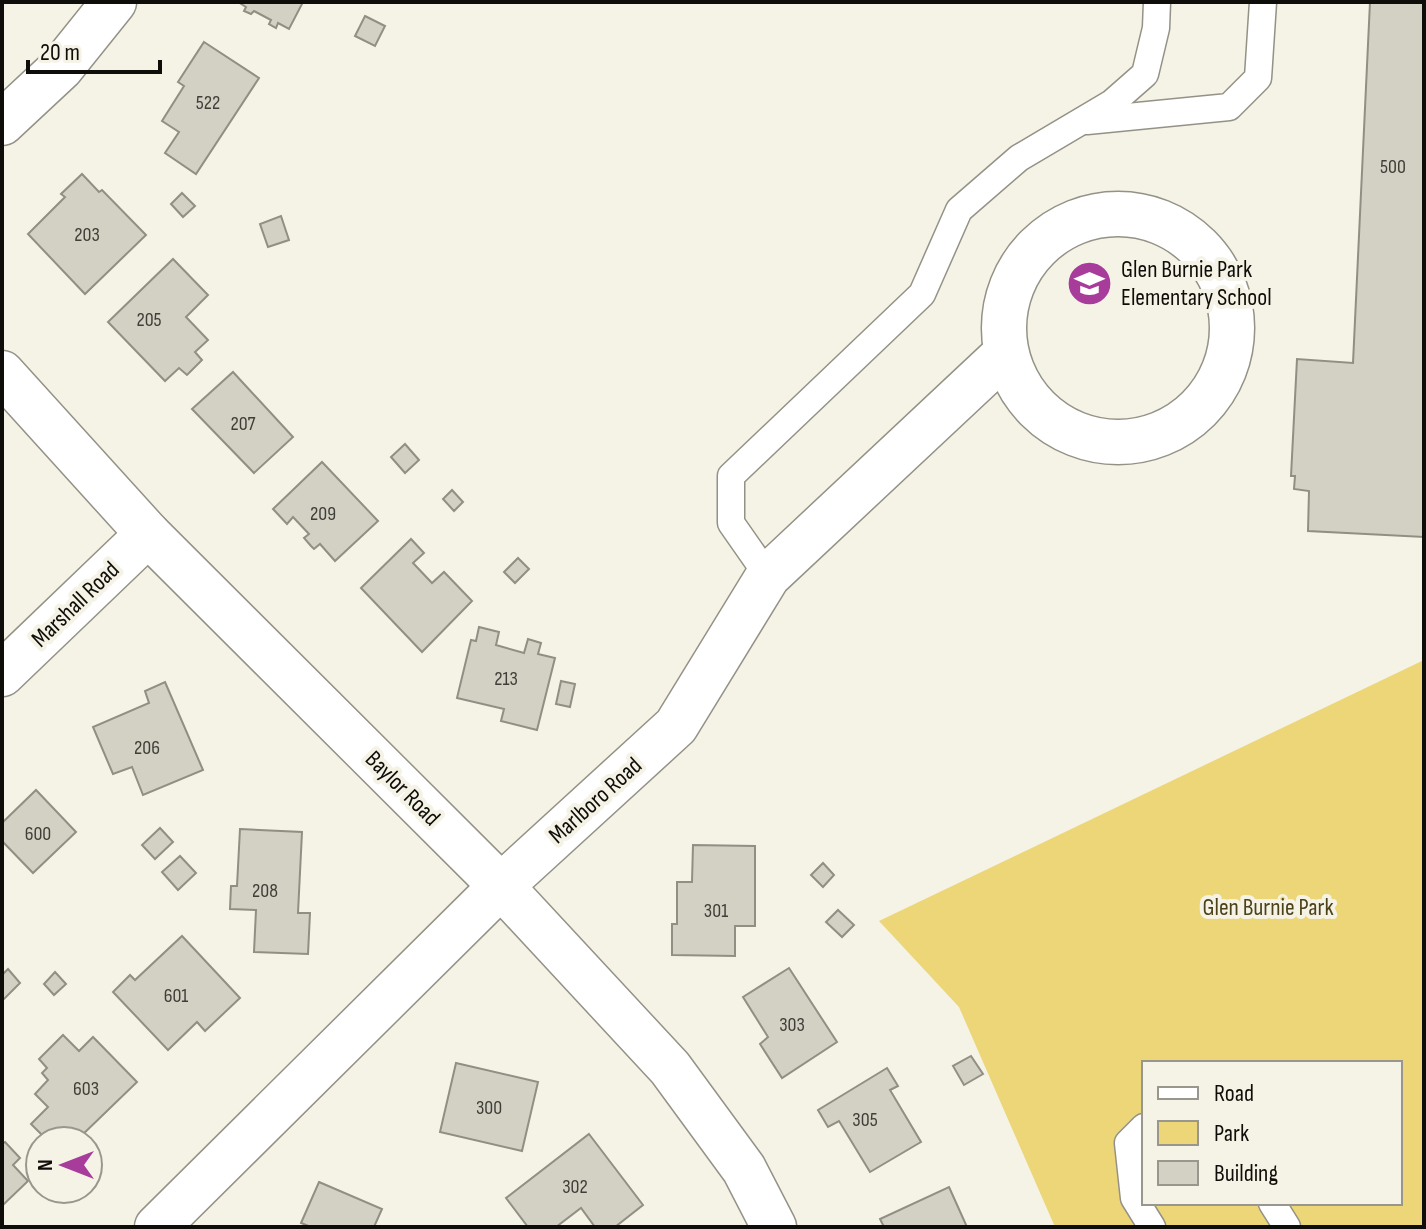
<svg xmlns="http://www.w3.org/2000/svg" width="1426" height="1229" font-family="'Sofia Sans Condensed',sans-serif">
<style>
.green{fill:#edd677;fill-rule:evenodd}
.building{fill:#d3d1c4;stroke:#918e83;stroke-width:2}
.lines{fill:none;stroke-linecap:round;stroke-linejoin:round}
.lane-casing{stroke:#949286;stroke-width:29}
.street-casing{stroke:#949286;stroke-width:47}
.lane{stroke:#fff;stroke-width:26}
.street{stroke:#fff;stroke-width:44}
.labels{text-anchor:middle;stroke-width:8;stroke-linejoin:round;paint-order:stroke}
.number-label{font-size:20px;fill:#3f3e38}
.poi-label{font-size:24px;fill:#0e0d09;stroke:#f5f2e6;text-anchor:start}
.street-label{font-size:24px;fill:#0e0d09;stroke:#f5f2e6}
.park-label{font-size:24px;fill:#4c4219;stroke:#f5f2e6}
</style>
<rect width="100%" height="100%" fill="#f5f2e6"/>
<!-- green -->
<path class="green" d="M1424,660V1227H1055L959,1007L879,921ZM1144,1063H1400V1203H1144Z"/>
<!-- building -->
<g class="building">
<path d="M238,2H303L289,29L278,23L276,28L269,24L271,20L254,11L251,14L244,11L246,7Z"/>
<path d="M1370,2H1424V537L1308,531L1309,491L1294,489L1295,476H1291L1297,359L1353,363Z"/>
<path d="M365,16L385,26L375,46L355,36Z"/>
<path d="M204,42L259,78L196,174L165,153L179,132L162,121L184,86L178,82Z"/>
<path d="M82,174L99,192L102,190L146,235L85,294L28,234L65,197L61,194Z"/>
<path d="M182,193L195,206L183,217L171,204Z"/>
<path d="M281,216L289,240L268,247L260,224Z"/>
<path d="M173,259L208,295L186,317L208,340L195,352L202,360L187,375L179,368L165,381L108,322Z"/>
<path d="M233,372L293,437L254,473L192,409Z"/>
<path d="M405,444L419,460L405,473L391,457Z"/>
<path d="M322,462L378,521L335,561L320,544L314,549L311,546L304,538L309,534L293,517L287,524L273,509Z"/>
<path d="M452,490L463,502L454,511L443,499Z"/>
<path d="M411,539L424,553L413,563L432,583L444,572L472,601L422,652L361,588Z"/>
<path d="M518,558L529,569L515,583L504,572Z"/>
<path d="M479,627L499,632L496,645L524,653L528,639L541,643L538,654L555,658L537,730L501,721L504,709L457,698L471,640L476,641Z"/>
<path d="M561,681L575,684L570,707L556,704Z"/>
<path d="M165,682L203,770L143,795L132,767L113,774L93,727L149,703L145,691Z"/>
<path d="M36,790L76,832L33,873L2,841V823Z"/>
<path d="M160,828L173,842L155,859L142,845Z"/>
<path d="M240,829L302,832L298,913H310L308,954L254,952L256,910L230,909L231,886H237Z"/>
<path d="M693,845L755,846V926H735V956L672,955V924H677V882H692Z"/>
<path d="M180,856L196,873L178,890L162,872Z"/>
<path d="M823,863L834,875L823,887L811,875Z"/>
<path d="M838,910L854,925L842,937L826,922Z"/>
<path d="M182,936L240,998L205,1031L197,1022L168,1050L113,992L130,975L135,980Z"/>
<path d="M789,968L837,1042L782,1078L760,1044L768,1037L743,997Z"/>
<path d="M8,969L20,983L3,1000L2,975Z"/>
<path d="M55,972L66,984L54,995L44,984Z"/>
<path d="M63,1035L79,1051L93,1037L137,1082L78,1139L80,1141H48L31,1124L48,1107L35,1094L48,1080L42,1073L47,1068L39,1059Z"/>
<path d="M971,1056L983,1074L964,1085L953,1066Z"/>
<path d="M456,1063L538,1082L522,1151L440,1132Z"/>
<path d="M887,1068L898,1086L890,1090L921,1142L870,1172L839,1121L828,1127L818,1110Z"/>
<path d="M589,1134L643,1205L615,1227H595L581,1208L556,1227H528L506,1198Z"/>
<path d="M5,1142L20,1158L13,1165L28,1181L2,1206V1144Z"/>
<path d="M319,1182L382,1209L374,1227H311L301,1223Z"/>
<path d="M949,1187L967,1227H884L880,1219Z"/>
</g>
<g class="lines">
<defs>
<g id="lane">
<path d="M1087,121L1229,107L1258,78L1263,2"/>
<path d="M768,576L731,523V476L922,294L959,210L1019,158L1112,103L1145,74L1156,28L1157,2"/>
<path d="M1144,1127L1128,1143L1134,1198L1152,1227"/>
<path d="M1272,1203L1287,1227"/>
</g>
<g id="street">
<path d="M2,123L61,68L114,2"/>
<circle cx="1118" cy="328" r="114"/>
<path d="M2,373L148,534L501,886L670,1068L744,1169L774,1227"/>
<path d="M2,674L148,534"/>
<path d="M157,1227L501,886L676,726L768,576L1006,353"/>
</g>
</defs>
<!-- lane casing -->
<use href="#lane" class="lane-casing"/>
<!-- street casing -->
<use href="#street" class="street-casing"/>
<!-- lane -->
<use href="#lane" class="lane"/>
<!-- street -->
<use href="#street" class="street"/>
</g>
<!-- icons -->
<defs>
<symbol id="school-disc" viewBox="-11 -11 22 22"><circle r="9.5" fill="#a83c9b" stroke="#f5f2e6"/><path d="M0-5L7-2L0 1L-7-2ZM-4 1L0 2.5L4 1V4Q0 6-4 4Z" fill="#fff"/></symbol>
</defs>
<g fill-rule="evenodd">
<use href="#school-disc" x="1064" y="258" width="51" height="51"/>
</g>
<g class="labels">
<!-- number labels -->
<g class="number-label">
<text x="208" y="109">522</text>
<text x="1393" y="173">500</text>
<text x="87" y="241">203</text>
<text x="149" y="326">205</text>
<text x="243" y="430">207</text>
<text x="323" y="520">209</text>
<text x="506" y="685">213</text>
<text x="147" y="754">206</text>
<text x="38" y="840">600</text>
<text x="265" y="897">208</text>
<text x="716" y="917">301</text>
<text x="176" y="1002">601</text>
<text x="792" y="1031">303</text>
<text x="86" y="1095">603</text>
<text x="489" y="1114">300</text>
<text x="865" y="1126">305</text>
<text x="575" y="1193">302</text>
</g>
<!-- poi labels -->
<g class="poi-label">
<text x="1121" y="277">Glen Burnie Park<tspan x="1121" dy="28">Elementary School</tspan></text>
</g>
<!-- street labels -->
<g class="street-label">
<text transform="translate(75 604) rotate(-44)" y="8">Marshall Road</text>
<text transform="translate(403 788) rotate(45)" y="8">Baylor Road</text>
<text transform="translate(595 800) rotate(-42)" y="8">Marlboro Road</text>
</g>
<!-- park labels -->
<g class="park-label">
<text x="1268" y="915">Glen Burnie Park</text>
</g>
</g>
<!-- border -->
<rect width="1426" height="1229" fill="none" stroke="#0e0d09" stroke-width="8"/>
<!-- legend -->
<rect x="1142" y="1061" width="260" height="144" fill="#f5f2e6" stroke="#99968e" stroke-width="2"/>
<rect x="1158" y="1087" width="40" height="12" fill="#ffffff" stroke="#99968e" stroke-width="2"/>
<text x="1214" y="1101" font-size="24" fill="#0e0d09">Road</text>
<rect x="1158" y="1121" width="40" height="24" fill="#edd677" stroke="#99968e" stroke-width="2"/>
<text x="1214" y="1141" font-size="24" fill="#0e0d09">Park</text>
<rect x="1158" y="1161" width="40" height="24" fill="#d3d1c4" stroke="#99968e" stroke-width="2"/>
<text x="1214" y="1181" font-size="24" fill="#0e0d09">Building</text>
<!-- north arrow -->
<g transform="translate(64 1165) rotate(270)"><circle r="38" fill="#f5f2e6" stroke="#99968e" stroke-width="2"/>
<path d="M0-6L14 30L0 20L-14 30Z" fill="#a83c9b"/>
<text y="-12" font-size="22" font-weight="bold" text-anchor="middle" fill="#0e0d09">N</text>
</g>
<!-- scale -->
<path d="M28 60v12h132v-12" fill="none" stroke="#0e0d09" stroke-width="4"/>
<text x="40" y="60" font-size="24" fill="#0e0d09" stroke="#f5f2e6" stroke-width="6" paint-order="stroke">20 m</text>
</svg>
